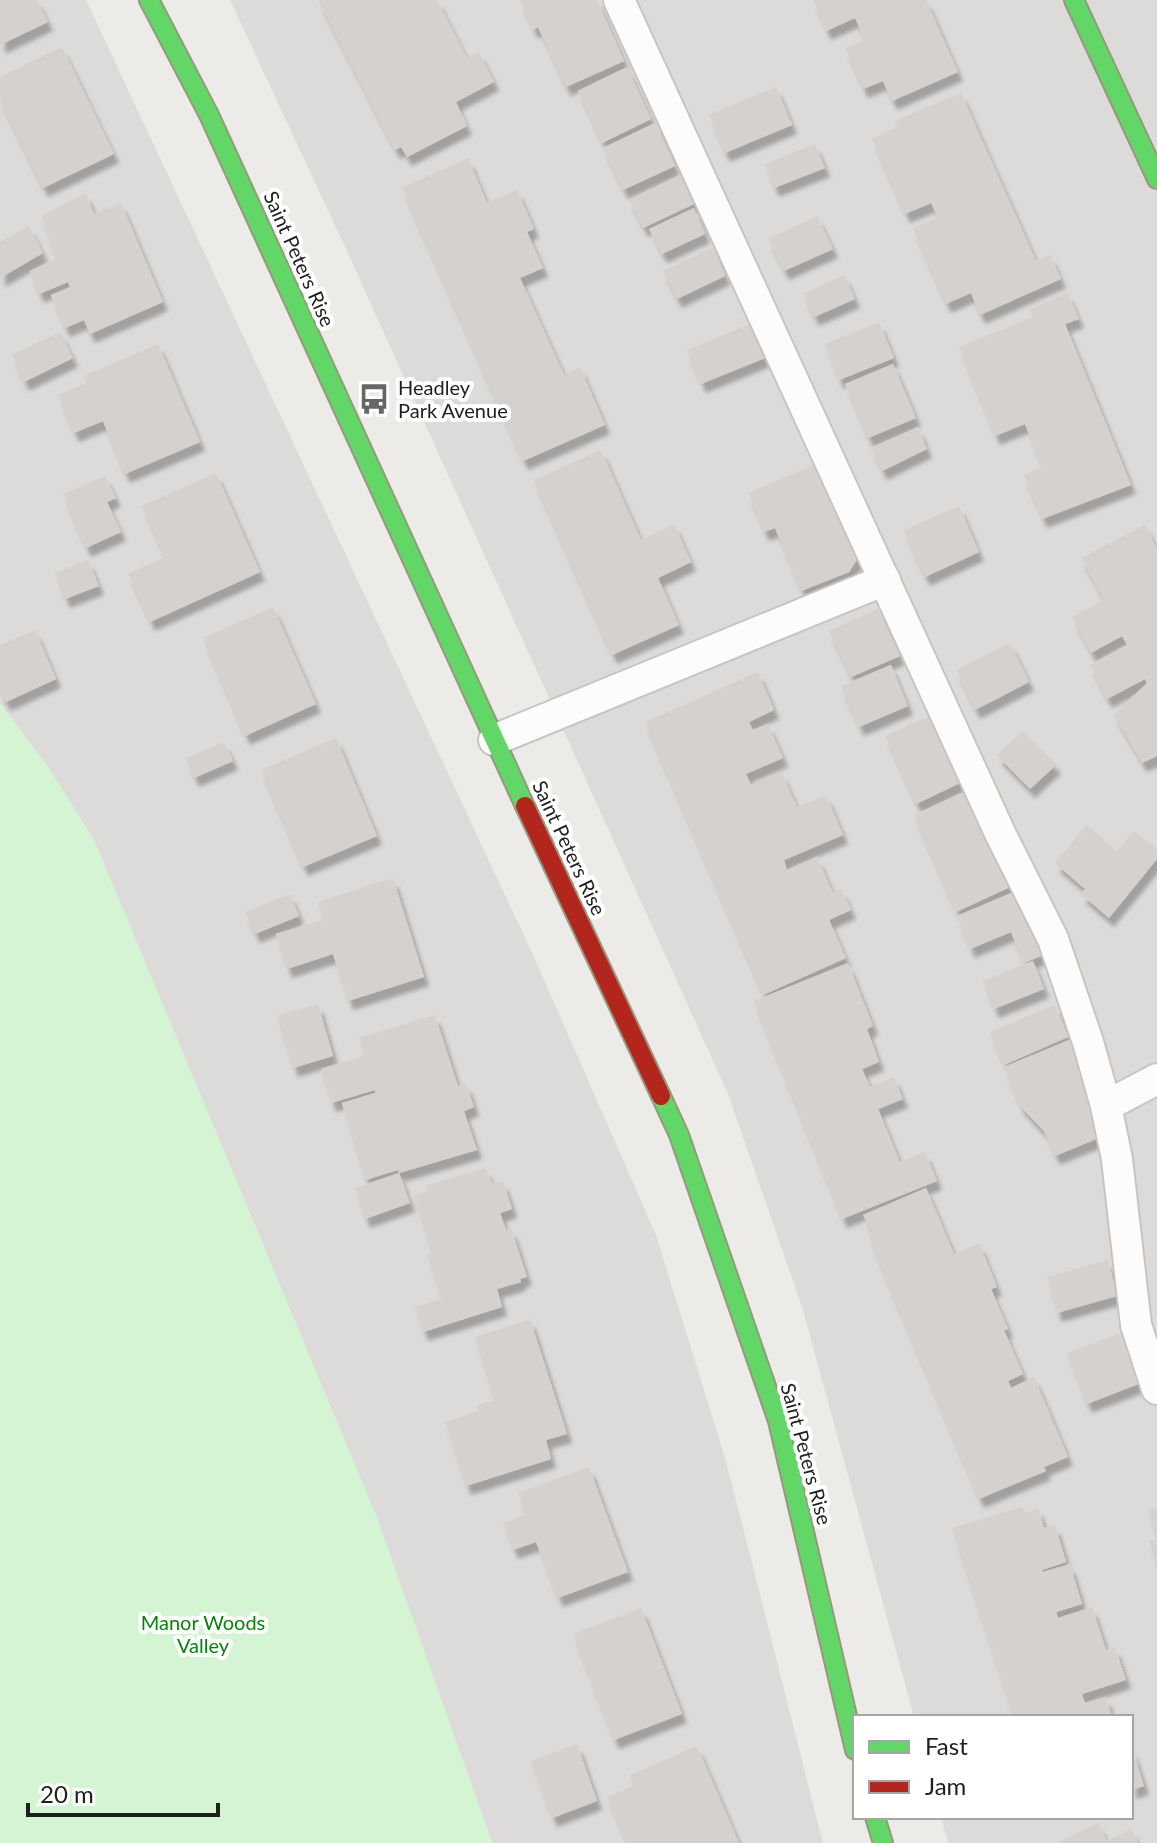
<svg xmlns="http://www.w3.org/2000/svg" width="1157" height="1843" font-family="Lato,sans-serif">
<style>
.residential{fill:#dddbd9}
.park{fill:#d5f4d4}
.building{fill:#d4d1cf;filter:url(#shadow)}
.lines{fill:none;stroke-linecap:round;stroke-linejoin:round}
.lane-casing{stroke:#c6c5c4;stroke-width:34}
.fast-casing{stroke:#98987f;stroke-width:22}
.jam-casing{stroke:#98987f;stroke-width:22}
.lane{stroke:#fcfcfc;stroke-width:30}
.fast{stroke:#63d668;stroke-width:18}
.jam{stroke:#b3261e;stroke-width:18}
.labels{text-anchor:middle;stroke-width:8;stroke-linejoin:round;paint-order:stroke}
.street-label{font-size:20px;fill:#1f1f1f;stroke:#fff}
.poi-label{font-size:20px;fill:#1f1f1f;stroke:#fff;text-anchor:start}
.park-label{font-size:20px;fill:#08830b;stroke:#fff}
</style>
<defs>
<filter id="shadow"><feDropShadow dx="5" dy="9" stdDeviation="2" flood-color="#0004"/></filter>
</defs>
<rect width="100%" height="100%" fill="#edebe8"/>
<!-- residential -->
<g class="residential">
<path d="M0,0H86L534,957L656,1235L726,1461L823,1843H492L377,1518L94,840L48,767L0,703Z"/>
<path d="M230,0H1157V1843H948L941,1817H1131V1717H914L802,1307L728,1094L346,249Z"/>
</g>
<!-- park -->
<path class="park" d="M0,703L48,767L94,840L377,1518L492,1843H0Z"/>
<!-- building -->
<g class="building">
<path d="M0,0H37L48,22L0,45Z"/>
<path d="M318,0H437L467,58L479,52L494,82L456,102L467,126L407,157L401,147L395,150Z"/>
<path d="M520,0H597L624,61L566,87L538,27L533,30Z"/>
<path d="M813,0H926L958,72L892,101L883,81L863,89L845,48L865,40L855,18L826,31Z"/>
<path d="M62,47L114,154L43,188L0,99V77Z"/>
<path d="M627,67L651,119L602,143L578,91Z"/>
<path d="M776,87L792,125L725,153L709,115Z"/>
<path d="M961,93L1036,261L1050,255L1061,279L980,315L971,293L946,304L913,228L938,218L931,203L905,214L872,139L897,127L895,121Z"/>
<path d="M655,123L675,166L623,190L603,148Z"/>
<path d="M815,144L825,168L774,188L765,164Z"/>
<path d="M468,158L487,203L517,190L534,229L527,232L543,268L520,278L564,375L580,367L605,425L523,461L402,188Z"/>
<path d="M683,174L696,203L643,228L629,200Z"/>
<path d="M86,193L94,214L121,203L163,302L90,334L84,320L65,328L51,295L70,287L68,282L39,294L30,271L57,259L41,216Z"/>
<path d="M694,208L705,234L662,254L649,229Z"/>
<path d="M817,216L833,249L784,271L768,239Z"/>
<path d="M29,226L43,253L0,278V242Z"/>
<path d="M713,247L725,276L677,299L663,271Z"/>
<path d="M844,275L855,299L814,317L803,294Z"/>
<path d="M1067,293L1079,319L1065,324L1131,485L1042,519L1024,475L1042,467L1025,424L995,436L959,347L1033,317L1030,309Z"/>
<path d="M879,322L894,358L839,380L825,344Z"/>
<path d="M750,324L765,358L701,384L687,350Z"/>
<path d="M60,332L73,358L24,382L12,355Z"/>
<path d="M158,344L200,442L125,474L103,421L74,433L58,395L87,383L84,376Z"/>
<path d="M893,364L916,418L868,438L845,384Z"/>
<path d="M918,427L927,449L882,471L871,448Z"/>
<path d="M601,450L641,540L674,524L691,562L658,578L679,625L612,655L534,480Z"/>
<path d="M823,461L862,552L849,572L801,591L775,528L764,532L748,493Z"/>
<path d="M216,473L260,572L150,622L128,574L165,557L142,506Z"/>
<path d="M105,476L116,498L107,502L121,532L86,548L63,494Z"/>
<path d="M959,506L979,552L925,577L904,530Z"/>
<path d="M1145,525L1157,549V756L1142,763L1114,715L1147,683L1145,679L1107,699L1090,665L1127,645L1126,643L1122,636L1091,653L1072,617L1104,600L1081,558Z"/>
<path d="M88,560L99,586L65,599L55,573Z"/>
<path d="M273,607L316,704L245,736L203,638Z"/>
<path d="M878,609L900,656L851,677L829,631Z"/>
<path d="M35,630L56,679L6,702L0,693V645Z"/>
<path d="M1010,643L1029,682L975,710L956,670Z"/>
<path d="M891,665L908,706L859,727L841,686Z"/>
<path d="M758,672L774,710L749,722L753,730L768,724L783,758L746,774L751,785L781,772L797,807L826,795L843,835L784,860L787,870L817,857L833,893L841,889L851,910L829,920L846,958L763,995L645,722Z"/>
<path d="M929,716L960,783L916,804L885,736Z"/>
<path d="M1023,731L1056,765L1030,789L997,755Z"/>
<path d="M336,738L377,836L303,867L261,770Z"/>
<path d="M224,742L233,761L194,778L186,758Z"/>
<path d="M966,791L1010,887L956,912L914,815Z"/>
<path d="M1087,825L1117,851L1134,831L1157,849V859L1109,918L1081,894L1085,889L1055,863Z"/>
<path d="M393,878L424,977L348,1001L333,954L287,969L276,934L323,920L318,902Z"/>
<path d="M1016,891L1043,955L1024,963L1011,932L970,949L957,916Z"/>
<path d="M290,894L299,916L255,934L245,912Z"/>
<path d="M1033,961L1044,989L994,1009L983,981Z"/>
<path d="M848,963L873,1026L867,1029L879,1062L862,1069L870,1087L894,1077L903,1099L878,1109L883,1121L900,1162L925,1152L937,1181L842,1219L754,1001Z"/>
<path d="M318,1004L333,1056L293,1068L277,1016Z"/>
<path d="M1055,1005L1068,1037L1004,1065L990,1032Z"/>
<path d="M435,1015L458,1086L466,1083L474,1107L464,1111L477,1150L399,1173L410,1203L365,1219L355,1188L399,1173L398,1170L365,1180L342,1103L375,1093V1090L331,1103L321,1069L364,1056L359,1038Z"/>
<path d="M1074,1038L1102,1107L1091,1112L1101,1137L1055,1156L1044,1131L1020,1106L1004,1067Z"/>
<path d="M485,1168L492,1184L503,1181L512,1209L500,1213L506,1230L511,1228L527,1277L520,1279L521,1282L497,1289L502,1307L423,1332L415,1307L442,1299L427,1255L432,1253L414,1195L428,1191L426,1186Z"/>
<path d="M926,1188L954,1254L979,1243L997,1287L991,1289L1008,1329L1004,1330L1023,1374L1008,1381L1011,1388L1034,1377L1068,1457L1044,1467L1046,1471L979,1499L887,1281L868,1234L872,1232L863,1215Z"/>
<path d="M1108,1260L1117,1296L1057,1313L1047,1277Z"/>
<path d="M530,1319L567,1434L546,1440L551,1459L466,1486L445,1422L478,1411L476,1406L495,1400L475,1337Z"/>
<path d="M1121,1333L1141,1383L1087,1404L1067,1353Z"/>
<path d="M589,1467L628,1572L558,1598L536,1542L513,1550L503,1523L527,1514L518,1493Z"/>
<path d="M1022,1507L1024,1513L1038,1508L1044,1528L1055,1525L1066,1562L1042,1570L1043,1572L1070,1564L1082,1604L1056,1612L1058,1618L1092,1607L1106,1650L1115,1647L1126,1680L1082,1694L1085,1703L1106,1697L1112,1717H1013L952,1528Z"/>
<path d="M1157,1507V1537L1156,1538L1148,1510Z"/>
<path d="M1157,1539V1563L1156,1564L1149,1541Z"/>
<path d="M641,1608L682,1714L614,1740L573,1634Z"/>
<path d="M577,1744L597,1801L552,1818L531,1761Z"/>
<path d="M697,1746L739,1843H627L607,1797L634,1786L630,1775Z"/>
<path d="M1131,1746L1144,1786L1131,1790Z"/>
<path d="M1098,1823L1107,1841L1131,1829L1138,1843H1056Z"/>
</g>
<g class="lines">
<defs>
<g id="lane">
<path d="M619,0L1000,833L1053,939L1088,1042L1106,1106L1117,1159L1136,1325L1157,1389"/>
<path d="M494,740L885,580"/>
<path d="M1106,1106L1157,1079"/>
</g>
<g id="fast">
<path d="M149,0L209,115L525,806"/>
<path d="M1074,0L1157,179"/>
<path d="M661,1096L679,1135L778,1421L855,1750"/>
<path d="M875,1817L883,1843"/>
</g>
<path id="jam" d="M525,806L661,1096"/>
</defs>
<!-- lane casing -->
<use href="#lane" class="lane-casing"/>
<!-- fast casing -->
<use href="#fast" class="fast-casing"/>
<!-- jam casing -->
<use href="#jam" class="jam-casing"/>
<!-- lane -->
<use href="#lane" class="lane"/>
<!-- fast -->
<use href="#fast" class="fast"/>
<!-- jam -->
<use href="#jam" class="jam"/>
</g>
<!-- icons -->
<defs>
<symbol id="bus-bare" viewBox="-9 -9 18 18"><path d="M-5-6H5V4H4V6H2V4H-2V6H-4V4H-5ZM-3.5-4V0h7V-4ZM-3.5 1.2v1.5H-2V1.2ZM2 1.2v1.5H3.5V1.2Z" fill="#676665" stroke="#fff" stroke-width="2.5" paint-order="stroke"/></symbol>
</defs>
<g fill-rule="evenodd">
<use href="#bus-bare" x="352" y="377" width="44" height="44"/>
</g>
<g class="labels">
<!-- street labels -->
<g class="street-label">
<text transform="translate(299 259) rotate(66)" y="7">Saint Peters Rise</text>
<text transform="translate(569 848) rotate(65)" y="7">Saint Peters Rise</text>
<text transform="translate(806 1454) rotate(75)" y="7">Saint Peters Rise</text>
</g>
<!-- poi labels -->
<g class="poi-label">
<text x="398" y="395">Headley<tspan x="398" dy="23">Park Avenue</tspan></text>
</g>
<!-- park labels -->
<g class="park-label">
<text x="203" y="1630">Manor Woods<tspan x="203" dy="23">Valley</tspan></text>
</g>
</g>
<!-- legend -->
<rect x="853" y="1715" width="280" height="104" fill="#ffffff" stroke="#a5a5a5" stroke-width="2"/>
<rect x="869" y="1741" width="40" height="12" fill="#63d668" stroke="#a5a5a5" stroke-width="2"/>
<text x="925" y="1755" font-size="24" fill="#1f1f1f">Fast</text>
<rect x="869" y="1781" width="40" height="12" fill="#b3261e" stroke="#a5a5a5" stroke-width="2"/>
<text x="925" y="1795" font-size="24" fill="#1f1f1f">Jam</text>
<!-- scale -->
<path d="M28 1803v12h190v-12" fill="none" stroke="#1f1f1f" stroke-width="4"/>
<text x="40" y="1803" font-size="24" fill="#1f1f1f" stroke="#ffffff" stroke-width="6" paint-order="stroke">20 m</text>
</svg>
